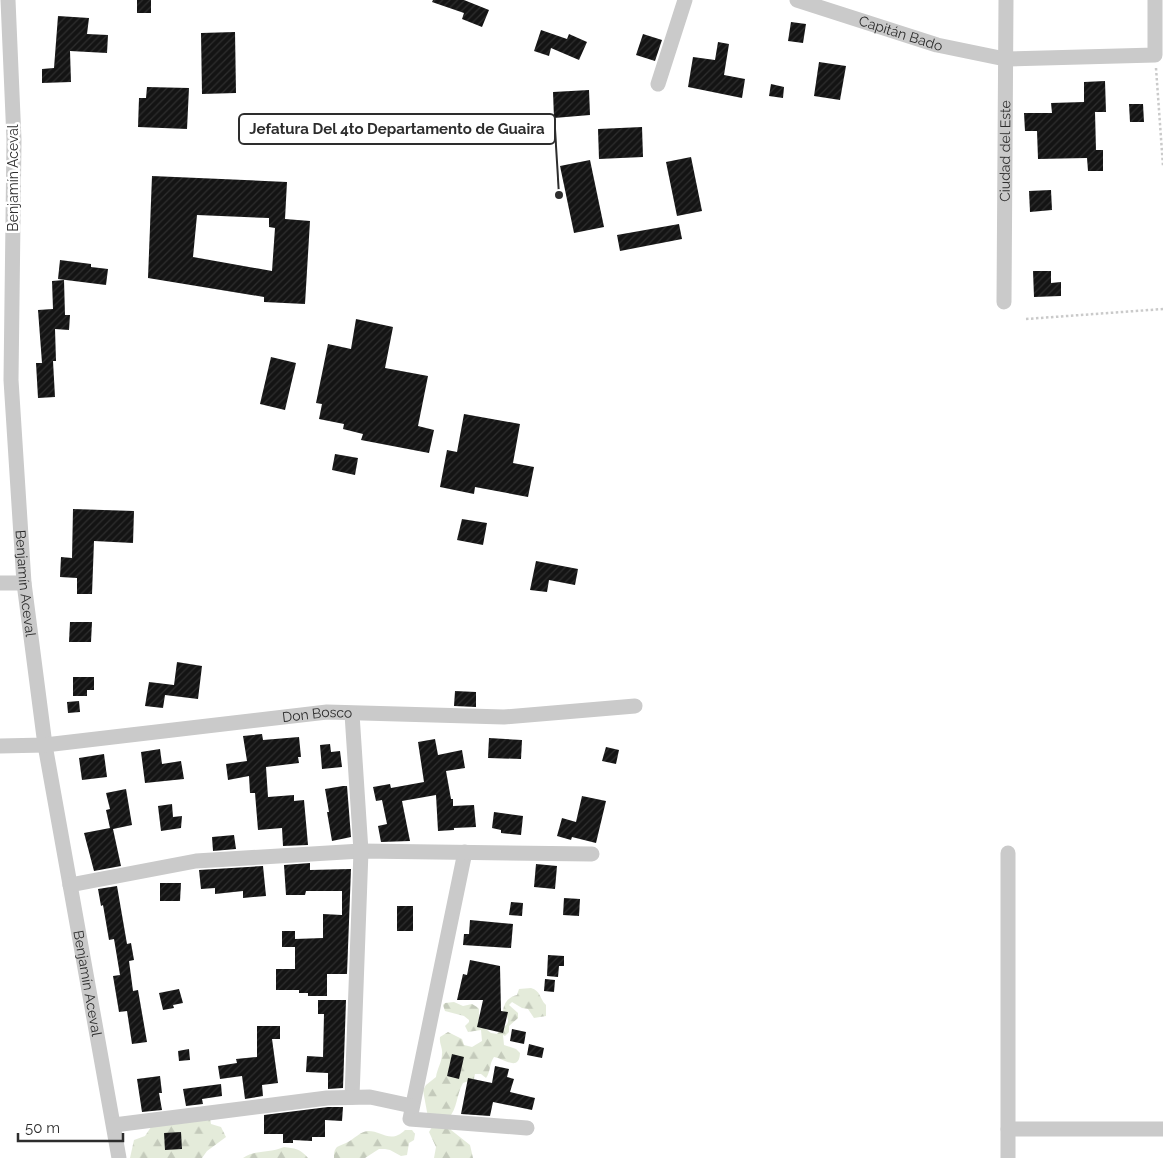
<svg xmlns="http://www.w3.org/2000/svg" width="1163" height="1158" font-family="Raleway,sans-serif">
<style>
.forest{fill:url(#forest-firs)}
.building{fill:url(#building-hatch);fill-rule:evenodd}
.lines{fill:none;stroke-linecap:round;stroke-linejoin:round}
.path{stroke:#cacaca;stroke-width:2.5;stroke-dasharray:2.5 2.5;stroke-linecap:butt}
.minor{stroke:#cacaca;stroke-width:15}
.labels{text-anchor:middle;stroke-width:5;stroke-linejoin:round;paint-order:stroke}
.street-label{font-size:14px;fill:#2d2d2d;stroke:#fff}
.leader{fill:none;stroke:#2d2d2d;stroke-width:2}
.callout-dot{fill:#2d2d2d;stroke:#fff;stroke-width:2}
.callout{fill:#fff;stroke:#2d2d2d;stroke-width:2}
.callout-label{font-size:15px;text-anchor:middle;font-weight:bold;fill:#2d2d2d}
</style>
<defs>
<pattern id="forest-firs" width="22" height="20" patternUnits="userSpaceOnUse" patternTransform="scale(1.25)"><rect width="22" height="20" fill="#e4ebda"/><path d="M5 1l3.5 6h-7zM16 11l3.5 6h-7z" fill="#c4cabb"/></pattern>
<pattern id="building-hatch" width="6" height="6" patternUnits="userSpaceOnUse" patternTransform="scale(1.25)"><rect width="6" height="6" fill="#141414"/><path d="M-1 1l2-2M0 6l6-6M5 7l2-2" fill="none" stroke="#2e2e2e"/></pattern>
</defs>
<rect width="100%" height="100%" fill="#fff"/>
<!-- forest -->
<g class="forest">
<path d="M531,988C541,991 539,998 546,1005V1016L534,1018L528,1009L522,1008L512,1002L509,1005L518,1013V1018L509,1026V1032L505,1036L503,1035L504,1045L516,1049L520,1053C519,1072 505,1059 494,1057C489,1064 491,1071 486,1078L481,1074H475L474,1079L463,1083C456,1095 458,1108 448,1119L451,1130L470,1145L473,1158H434L436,1147L429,1132L432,1127L427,1112L423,1090L426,1085L436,1077C437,1069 442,1062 442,1054C443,1048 439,1044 440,1037L448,1032L462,1039L464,1045L472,1047L482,1041L481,1030L468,1032L465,1026L469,1022V1020L464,1016L445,1011L443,1005L445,1003L454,1002L463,1006L472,1004L477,1007L479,1009V1024L491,1033L497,1034C503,1025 515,1025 503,1011C504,1002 509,997 517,995L519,989Z"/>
<path d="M209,1113L211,1124L221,1127L226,1137L207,1151L202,1158H130L134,1140L145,1136L153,1124Z"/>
<path d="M405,1130H412L415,1134L414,1140L409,1143L407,1155L401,1156L390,1150L385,1149H379L365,1158H334C334,1154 334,1150 337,1147C340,1145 345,1144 348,1142C355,1138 360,1132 368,1131C382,1131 391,1144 405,1130Z"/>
<path d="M284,1147C294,1148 301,1149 308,1158H243C256,1149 268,1154 284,1147Z"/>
</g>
<!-- building -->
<g class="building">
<rect x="137" y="0" width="14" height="13"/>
<path d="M433,0H464L489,10L482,27L462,19L464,13L432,2Z"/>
<path d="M58,16L89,18L87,34L108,35L107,53L70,51L71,82L42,83V69L54,68Z"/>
<path d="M791,22L806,24L803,43L788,41Z"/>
<path d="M541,30L567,39L569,34L587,42L579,60L551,48L549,56L534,51Z"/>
<path d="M235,32L236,93L202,94L201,33Z"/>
<path d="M643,34L662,40L655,61L636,55Z"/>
<path d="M718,42L729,44L724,75L745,79L742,98L688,87L693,57L715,60Z"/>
<path d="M819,62L846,66L840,100L814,96Z"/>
<path d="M1105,81L1106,112H1095L1096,150H1103V171H1088L1087,158L1038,159L1037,131H1025L1024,113H1052L1051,103L1084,102V82Z"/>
<path d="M771,84L784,87L783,98L769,96Z"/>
<path d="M147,87L189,88L187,129L138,127L139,98H146Z"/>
<path d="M589,90L590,115L554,118L553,92Z"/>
<path d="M1129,104H1143L1144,122H1130Z"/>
<path d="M642,127L643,157L599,159L598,129Z"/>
<path d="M691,157L702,211L677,216L666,162Z"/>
<path d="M590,160L604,227L574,233L560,166Z"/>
<path d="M152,176L287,182L285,219L310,221L305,304L264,302V297L148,278ZM197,215L269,218V227L275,228L272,271L193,257Z"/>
<path d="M1051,190L1052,210L1030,212L1029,191Z"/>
<path d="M679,224L682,239L620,251L617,235Z"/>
<path d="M60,260L91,264V267L108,269L106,285L58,279Z"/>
<path d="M1033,271H1051V283L1061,282V296L1034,297Z"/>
<path d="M64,280L65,315H70L69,330L55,329L56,361H53L55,397L38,398L36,363H42L38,310L53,309L52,281Z"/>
<path d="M356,319L393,327L385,368L428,376L418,426L434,430L429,453L361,440L363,434L343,429L344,424L319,419L322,404L316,403L328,344L351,349Z"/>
<path d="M271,357L296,363L285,410L260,404Z"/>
<path d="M464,414L520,424L513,463L534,467L528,497L475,487L474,494L440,487L447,450L457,452Z"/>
<path d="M335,454L358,458L355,475L332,470Z"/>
<path d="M73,509L134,511L133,543L94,541L92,594H77V578L60,577L61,557L72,558Z"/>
<path d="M462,519L487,523L483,545L457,540Z"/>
<path d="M536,561L578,569L575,585L549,580L547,592L530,590Z"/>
<path d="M70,622H92L91,642H69Z"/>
<path d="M177,662L202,666L198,699L165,695L163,708L145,706L149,682L174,685Z"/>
<path d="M73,677H94V690H87V696H73Z"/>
<path d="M455,691L476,692V707L454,706Z"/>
<path d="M79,701L80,712L68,713L67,702Z"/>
<path d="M262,734L263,740L299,737L301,757H298L299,763L266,767L268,797L294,795V801L304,800L308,845L283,846L282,828L258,830L255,793H250L249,776L228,780L226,764L247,761L243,736Z"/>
<path d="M489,738L522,740L521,759L488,758Z"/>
<path d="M435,739L438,755L462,750L465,768L446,771L451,799H453V806L474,805L476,827L454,828V830L438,831L436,795L402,801L410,841L381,842L378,826L387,824L382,800L376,801L373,787L390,784L391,788L424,782L418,742Z"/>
<path d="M330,744L331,752L340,751L342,767L322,769L320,745Z"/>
<path d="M606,747L619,750L616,764L602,761Z"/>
<path d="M160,749L162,764L181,761L184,779L145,783L141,752Z"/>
<path d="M104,754L107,777L82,780L79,758Z"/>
<path d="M343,786H347L351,837L332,841L327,812H329L325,789Z"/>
<path d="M126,789L132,825L113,829L121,866L94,871L84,833L110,828L106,810L110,809L106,793Z"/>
<path d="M582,796L606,801L596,843L572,837L571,840L557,836L562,818L576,822Z"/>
<path d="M172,804L173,817L182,816L181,828L161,831L158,806Z"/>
<path d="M494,812L523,816L521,835L501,833V830L492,828Z"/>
<path d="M234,835L236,849L213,851L212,837Z"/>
<path d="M310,863V870L351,869L347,974H327V996H308V993H299V990H276V969H295V939L323,938V914L342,915V891H306L305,895H286L284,865Z"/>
<path d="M536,864L557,866L555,889L534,887Z"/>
<path d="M263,866L266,896L243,898V891L215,894V888L201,889L199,870Z"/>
<path d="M160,883H181L180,901H160Z"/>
<path d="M117,886L127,944L131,943L134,960L129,961L133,991L138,990L147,1042L132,1044L127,1011L119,1012L113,976L120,975L114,939L109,940L103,905L101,906L98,889Z"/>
<path d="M564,898L580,899L579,916L563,915Z"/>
<path d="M511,902L523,903L522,916L509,915Z"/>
<rect x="397" y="906" width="16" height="25"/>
<path d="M470,920L513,924L511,948L463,945L464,934H469Z"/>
<rect x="282" y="931" width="13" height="16"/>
<path d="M548,955L564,956V966H559L558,977L547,976Z"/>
<path d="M470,960L500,966L501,1011L508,1012L503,1033L477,1027L483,1000H457L463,974L467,975Z"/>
<path d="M545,979L555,980L554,992L544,991Z"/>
<path d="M179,989L183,1003L173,1005L174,1008L163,1010L159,993Z"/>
<path d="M318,1000H346L343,1088L328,1089V1073L306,1072L307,1056L323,1057L324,1014H318Z"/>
<path d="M257,1026H280V1039H272L278,1083L262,1085L263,1096L245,1099L242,1076L220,1079L218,1066L237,1063L236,1059L257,1057Z"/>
<path d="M512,1029L526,1032L524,1044L510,1041Z"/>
<path d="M529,1044L544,1048L542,1058L527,1055Z"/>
<path d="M189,1049L190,1060L179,1061L178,1051Z"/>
<path d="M452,1054L464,1057L459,1079L447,1076Z"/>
<path d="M495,1066L509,1069L507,1077L514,1079L510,1092L535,1098L532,1110L493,1102L490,1116L461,1114L468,1078L492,1083Z"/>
<path d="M160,1076L162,1093H159L162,1110L142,1112L137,1079Z"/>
<path d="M221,1084L222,1096L202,1099L203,1104L186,1106L183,1089Z"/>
<path d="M328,1107H343L342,1121L325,1120V1137H312V1141L293,1140V1143H283V1134H264V1115Z"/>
<path d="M181,1132L182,1149L165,1150L164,1133Z"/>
</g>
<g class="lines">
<!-- path -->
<g class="path">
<path d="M1156,68L1163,166"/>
<path d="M1026,319L1163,309"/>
</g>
<!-- minor -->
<g class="minor">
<path id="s1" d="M8,0L14,140L11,380L24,583L45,745L119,1158"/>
<path id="s2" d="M797,0L937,45L1005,59L1155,55V0"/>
<path d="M658,84L685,0"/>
<path id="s3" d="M1004,302L1006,0"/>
<path d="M0,583H24"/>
<path id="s4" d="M0,746L45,745L327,712L504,717L635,706"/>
<path d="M465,852L410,1119L527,1128"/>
<path d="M70,885L196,861L361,851L592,854"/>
<path d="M352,1097L361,851L352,714"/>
<path d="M114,1125L327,1098L370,1097L412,1106"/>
<path d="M1008,1129H1163"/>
<path d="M1008,1158V853"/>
</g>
</g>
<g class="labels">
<!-- street labels -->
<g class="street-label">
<text dy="5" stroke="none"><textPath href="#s2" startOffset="109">Capitán Bado</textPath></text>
<text dy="5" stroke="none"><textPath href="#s3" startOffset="151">Ciudad del Este</textPath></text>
<text transform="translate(13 178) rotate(-90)" y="5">Benjamín Aceval</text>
<text dy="5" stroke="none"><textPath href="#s1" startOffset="584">Benjamín Aceval</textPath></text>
<text dy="5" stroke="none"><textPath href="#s4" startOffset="319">Don Bosco</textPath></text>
<text dy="5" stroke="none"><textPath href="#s1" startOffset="989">Benjamín Aceval</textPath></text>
</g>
</g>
<!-- callouts -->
<path class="leader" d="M559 195L555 129"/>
<circle class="callout-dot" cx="559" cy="195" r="5"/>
<rect class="callout" x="239" y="114" width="316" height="30" rx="5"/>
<g class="callout-label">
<text x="397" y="134">Jefatura Del 4to Departamento de Guaira</text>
</g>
<!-- scale -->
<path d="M18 1133v8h105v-8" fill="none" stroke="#2d2d2d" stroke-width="2.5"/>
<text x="25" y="1133" font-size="15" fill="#2d2d2d" stroke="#ffffff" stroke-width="4" paint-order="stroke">50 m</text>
</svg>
